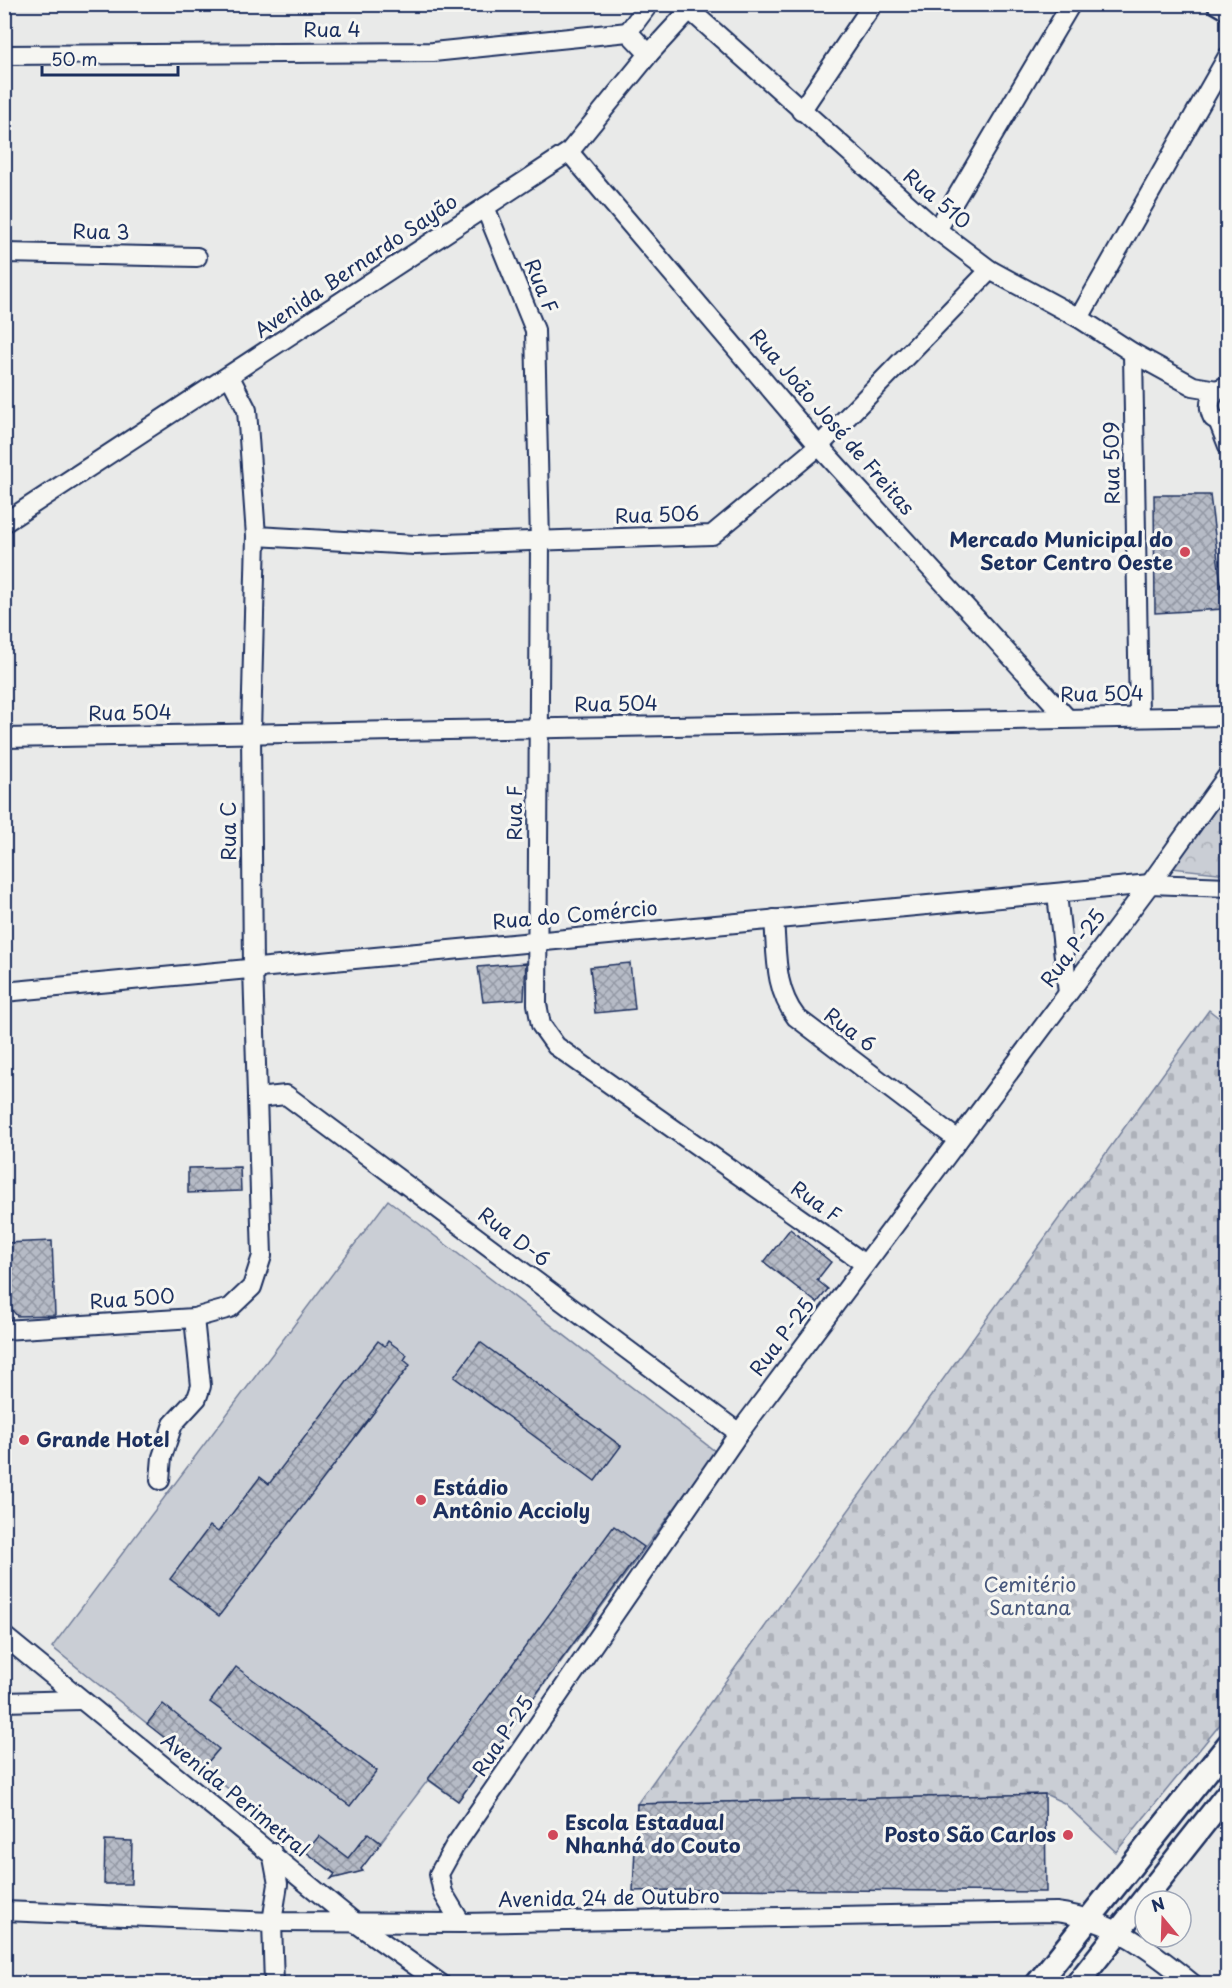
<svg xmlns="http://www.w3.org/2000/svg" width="1232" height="1988" font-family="'Playpen Sans',sans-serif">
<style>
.forest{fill:url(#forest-crowns);stroke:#727e9a;stroke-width:1.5}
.cemetery{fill:url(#cemetery-stones);stroke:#727e9a;stroke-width:1.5}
.pitch{fill:#caced5;stroke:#727e9a;stroke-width:1.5}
.building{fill:url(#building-cross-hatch);stroke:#1b2f5e;stroke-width:1.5}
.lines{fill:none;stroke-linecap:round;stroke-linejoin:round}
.minor-casing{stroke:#1b2f5e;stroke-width:22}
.major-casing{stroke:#1b2f5e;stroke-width:27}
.minor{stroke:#f6f6f2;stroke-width:18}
.major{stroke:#f6f6f2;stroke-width:22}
.poi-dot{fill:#d1495b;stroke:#f6f6f2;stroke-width:2}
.labels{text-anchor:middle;stroke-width:6;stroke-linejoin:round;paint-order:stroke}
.street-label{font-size:20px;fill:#1b2f5e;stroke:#f6f6f2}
.poi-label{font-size:20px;font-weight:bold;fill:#1b2f5e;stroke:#f6f6f2;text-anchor:start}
.park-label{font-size:20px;fill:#47577c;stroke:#f6f6f2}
</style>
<defs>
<pattern id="forest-crowns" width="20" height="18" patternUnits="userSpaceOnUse" patternTransform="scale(1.5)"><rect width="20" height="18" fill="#caced5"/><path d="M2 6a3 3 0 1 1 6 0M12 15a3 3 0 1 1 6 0" fill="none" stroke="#adb1b9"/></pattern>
<pattern id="cemetery-stones" width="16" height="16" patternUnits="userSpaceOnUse" patternTransform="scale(1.5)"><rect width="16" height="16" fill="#caced5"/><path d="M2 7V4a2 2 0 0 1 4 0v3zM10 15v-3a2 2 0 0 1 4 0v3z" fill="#adb1b9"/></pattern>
<pattern id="building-cross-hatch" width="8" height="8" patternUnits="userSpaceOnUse" patternTransform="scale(1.5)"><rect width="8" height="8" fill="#b6bbc6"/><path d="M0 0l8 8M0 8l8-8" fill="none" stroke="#9398a4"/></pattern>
</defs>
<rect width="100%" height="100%" fill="#e9eae9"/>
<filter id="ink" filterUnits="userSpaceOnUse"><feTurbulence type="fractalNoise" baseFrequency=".0167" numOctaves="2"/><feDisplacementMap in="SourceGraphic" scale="12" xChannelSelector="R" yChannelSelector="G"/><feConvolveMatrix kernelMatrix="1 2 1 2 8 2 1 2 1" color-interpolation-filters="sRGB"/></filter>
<g filter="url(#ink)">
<!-- forest -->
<path class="forest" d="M1227,794V874L1171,868Z"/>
<!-- cemetery -->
<path class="cemetery" d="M1209,1010L1228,1025L1227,1716L1116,1852L1064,1803L1045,1794L637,1804Z"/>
<!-- pitch -->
<path class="pitch" d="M388,1200L716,1452L458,1801L428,1780L358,1872L338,1877L52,1647Z"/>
<!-- building -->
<g class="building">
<path d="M1154,495H1210L1224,609L1155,613Z"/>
<path d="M526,963L524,999L483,1002L478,967Z"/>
<path d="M630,963L635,1009L595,1013L590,967Z"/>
<path d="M240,1167L241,1191L188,1193V1168Z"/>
<path d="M790,1229L831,1262L817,1280L828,1289L817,1303L764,1262Z"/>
<path d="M52,1241L55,1315L17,1316L6,1303L4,1243Z"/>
<path d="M378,1341L385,1346L388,1341L407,1355L404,1360L410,1365L219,1616L170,1579L210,1526L218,1532L260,1477L269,1484Z"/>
<path d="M480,1342L621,1446L595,1481L454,1377Z"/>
<path d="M614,1526L644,1547L458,1801L428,1779Z"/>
<path d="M236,1667L377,1771L350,1806L210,1702Z"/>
<path d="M163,1704L219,1749L203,1768L147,1724Z"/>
<path d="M1045,1794L1046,1892L724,1889L633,1891L637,1804Z"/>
<path d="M368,1833L381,1843L361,1869L363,1871L331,1879L335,1874L306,1852L319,1836L348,1858Z"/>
<path d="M105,1840L132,1841L131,1884H104Z"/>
</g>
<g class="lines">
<defs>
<g id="minor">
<path d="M683,4L937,230L990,270L1079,318L1133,353L1193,386L1217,390"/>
<path d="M1216,4L1228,11"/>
<path d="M628,32L649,4"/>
<path d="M4,55L433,52L628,32L649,54"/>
<path d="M801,111L873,4"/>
<path d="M569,152L819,446L1066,717"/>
<path d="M485,207L535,330L540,542L537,1004L541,1025L556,1046L865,1264"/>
<path d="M937,230L1071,4"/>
<path d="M4,253L197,257"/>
<path d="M1079,318L1228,56"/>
<path d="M1133,353L1139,716"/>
<path d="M1226,386C1211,391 1206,404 1213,418L1228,426"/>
<path d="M1219,423L1228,446"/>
<path d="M4,523L569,152L649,54L695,4"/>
<path d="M256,536L415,545L712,535L819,446L990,270"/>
<path d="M4,738L1228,716"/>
<path d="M1057,894L1068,993"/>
<path d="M774,919C777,955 774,988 796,1017L958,1140"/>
<path d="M4,992L1150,884L1228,887"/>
<path d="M257,1098L286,1095L739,1433"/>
<path d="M4,1330L194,1318L230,1308L252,1287L262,1256L253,968L251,732L256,536L247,410L230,377"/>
<path d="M160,1480L162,1457L173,1424L197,1398L201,1386L194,1318"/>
<path d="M4,1636L353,1921L441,1984"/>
<path d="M4,1702L81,1700"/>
<path d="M272,1852L278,1884L272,1922L274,1984"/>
<path d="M4,1911L272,1922L461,1923L1056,1912C1111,1919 1151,1950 1193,1984"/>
<path d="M461,1923L443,1893L439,1874L454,1847L739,1433L1150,884L1228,775"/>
</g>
<g id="major">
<path d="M1037,1984L1228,1745"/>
<path d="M1077,1984L1228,1793"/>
</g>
</defs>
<!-- minor casing -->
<use href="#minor" class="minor-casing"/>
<!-- major casing -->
<use href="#major" class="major-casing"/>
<!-- minor -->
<use href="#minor" class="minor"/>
<!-- major -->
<use href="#major" class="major"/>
</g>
</g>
<!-- markers -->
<g class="poi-dot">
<circle cx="1185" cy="552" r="6"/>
<circle cx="24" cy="1440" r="6"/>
<circle cx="421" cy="1500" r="6"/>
<circle cx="553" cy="1835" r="6"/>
<circle cx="1068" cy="1835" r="6"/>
</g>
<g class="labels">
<!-- street labels -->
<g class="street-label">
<text x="332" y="37">Rua 4</text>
<text transform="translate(937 199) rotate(40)" y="7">Rua 510</text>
<text transform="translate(101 232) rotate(1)" y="7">Rua 3</text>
<text transform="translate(356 266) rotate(-34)" y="7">Avenida Bernardo Sayão</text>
<text transform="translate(541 286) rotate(68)" y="7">Rua F</text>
<text transform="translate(832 422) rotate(49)" y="7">Rua João José de Freitas</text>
<text transform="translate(1112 463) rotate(-91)" y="7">Rua 509</text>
<text transform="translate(657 515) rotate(-2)" y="7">Rua 506</text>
<text transform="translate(1102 694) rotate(-1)" y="7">Rua 504</text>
<text transform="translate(616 704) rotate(-1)" y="7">Rua 504</text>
<text transform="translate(130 713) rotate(-1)" y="7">Rua 504</text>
<text transform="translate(515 813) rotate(-90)" y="7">Rua F</text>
<text transform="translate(229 831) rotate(-90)" y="7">Rua C</text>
<text transform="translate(575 915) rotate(-5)" y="7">Rua do Comércio</text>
<text transform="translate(1073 948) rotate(-53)" y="7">Rua P-25</text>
<text transform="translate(850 1030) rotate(37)" y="7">Rua 6</text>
<text transform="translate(816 1202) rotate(35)" y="7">Rua F</text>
<text transform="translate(514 1237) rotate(37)" y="7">Rua D-6</text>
<text transform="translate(132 1299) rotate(-4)" y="7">Rua 500</text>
<text transform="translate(782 1337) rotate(-53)" y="7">Rua P-25</text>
<text transform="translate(503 1736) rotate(-56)" y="7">Rua P-25</text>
<text transform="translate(235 1795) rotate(39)" y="7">Avenida Perimetral</text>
<text transform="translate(609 1898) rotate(-1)" y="7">Avenida 24 de Outubro</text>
</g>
<!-- poi labels -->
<g class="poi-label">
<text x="1173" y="547" text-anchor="end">Mercado Municipal do<tspan x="1173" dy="23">Setor Centro Oeste</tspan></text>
<text x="36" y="1447">Grande Hotel</text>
<text x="433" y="1495">Estádio<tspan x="433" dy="23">Antônio Accioly</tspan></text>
<text x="565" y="1830">Escola Estadual<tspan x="565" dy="23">Nhanhá do Couto</tspan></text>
<text x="1056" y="1842" text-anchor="end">Posto São Carlos</text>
</g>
<!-- park labels -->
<g class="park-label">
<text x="1030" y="1592">Cemitério<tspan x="1030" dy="23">Santana</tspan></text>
</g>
</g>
<!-- margin -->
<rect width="1232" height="1988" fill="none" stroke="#f6f6f2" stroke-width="24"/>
<rect x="12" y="12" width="1208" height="1964" fill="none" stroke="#1b2f5e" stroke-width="2" filter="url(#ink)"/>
<!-- north arrow -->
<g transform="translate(1163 1919) rotate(341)"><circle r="28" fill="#f6f6f2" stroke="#9ea6b7" stroke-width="1.5"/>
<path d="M0-4.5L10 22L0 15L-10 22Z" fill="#d1495b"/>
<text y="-9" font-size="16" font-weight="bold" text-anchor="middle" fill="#1b2f5e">N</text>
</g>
<!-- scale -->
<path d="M42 66v9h136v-9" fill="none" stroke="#1b2f5e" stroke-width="3"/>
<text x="51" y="66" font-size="18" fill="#1b2f5e" stroke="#f6f6f2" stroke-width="4.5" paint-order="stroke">50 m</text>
</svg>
